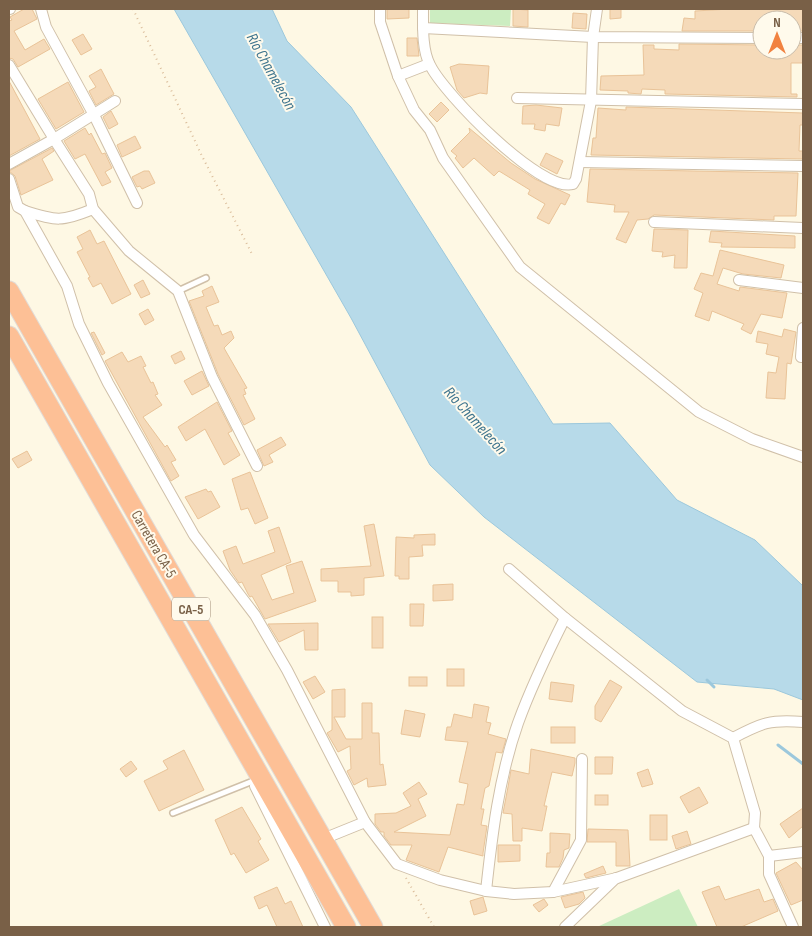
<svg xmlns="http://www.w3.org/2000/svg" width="812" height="936" font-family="'Sofia Sans Condensed',sans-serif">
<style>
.green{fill:#ccedc1}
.water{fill:#b7dae9;stroke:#9cc8dc}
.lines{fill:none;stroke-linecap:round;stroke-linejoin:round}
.stream{stroke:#9cc8dc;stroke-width:3}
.building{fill:#f5dab9;stroke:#e9c398}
.lane-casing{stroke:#d0c0a9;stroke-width:8}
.street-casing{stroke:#d0c0a9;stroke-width:12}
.highway-casing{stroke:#e2dcd7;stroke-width:21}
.path{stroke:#dbbe9c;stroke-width:2;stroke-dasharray:1 4;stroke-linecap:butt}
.lane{stroke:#fff;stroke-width:5}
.street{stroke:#fff;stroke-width:10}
.highway{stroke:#fdc096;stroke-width:19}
.labels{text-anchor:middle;stroke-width:4;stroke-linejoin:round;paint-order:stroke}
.shield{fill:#fffaec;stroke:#a18e78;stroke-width:1}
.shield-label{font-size:14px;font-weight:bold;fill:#796047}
.street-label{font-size:15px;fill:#796047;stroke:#fffaec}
.water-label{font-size:16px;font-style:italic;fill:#3f758e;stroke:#fffaec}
</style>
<rect width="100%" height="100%" fill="#fef8e4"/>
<!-- green -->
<g class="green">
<path d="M430,9H511L510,26L430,23Z"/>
<path d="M679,889L698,927H597Z"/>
</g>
<!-- water -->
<path class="water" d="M174,9H272L287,41L351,107L553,424L610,423L677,500L755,540L803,586V700L774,689L697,682L484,517L430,465L351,318Z"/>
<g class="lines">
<!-- stream -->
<g class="stream">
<path d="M707,680L714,687"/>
<path d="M778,745L803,764"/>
</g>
</g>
<!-- building -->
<g class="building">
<path d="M24,9H32L37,19L14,31L25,50L44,39L50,49L18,67L13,59L9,58V21L12,20L10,17Z"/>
<path d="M387,9H409V18L387,19Z"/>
<path d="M513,9L528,10V27L513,26Z"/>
<path d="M610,9H621V18L610,19Z"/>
<path d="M730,9H803V31H792V20H762V31H682L684,18L695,19V11Z"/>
<path d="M573,13L587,14L586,29L572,28Z"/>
<path d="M83,34L92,49L81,55L72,40Z"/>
<path d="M407,38H417L419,56H407Z"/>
<path d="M679,44L762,45V50H792V45H803V63H791V94H797V97L665,94V90L642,89L641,94L628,93V91L600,90L601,76L644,75L643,45H654V49L679,50Z"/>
<path d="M459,64L489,66L487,94L480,93L464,98L457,90L450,67Z"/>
<path d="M101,69L114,94L96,105L89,91L96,87L89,76Z"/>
<path d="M9,81L40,139L9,156Z"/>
<path d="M68,82L84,112L56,129L38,99Z"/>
<path d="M441,102L449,110L437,122L429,114Z"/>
<path d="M536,105L562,108L559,126L546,124L545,131L534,129L535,124H522L523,106Z"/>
<path d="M626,107L803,113V125H800L799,151H803V159L591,155L593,138H596L598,108L626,110Z"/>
<path d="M111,111L118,124L109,129L103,117Z"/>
<path d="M85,128L89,135L91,133L102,154L105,153L112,168L105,172L111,182L102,186L85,154L75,159L64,141Z"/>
<path d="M469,128L511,163L535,179L570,195L565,205L561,203L549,224L537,218L545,204L528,194L530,190L499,171L494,176L474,158L463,168L455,158L457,156L451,151L470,132Z"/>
<path d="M135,136L141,148L122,157L117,145Z"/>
<path d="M52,148L54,151L42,159L53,180L21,195L15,176L9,171Z"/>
<path d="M546,153L563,161L557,174L540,165Z"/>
<path d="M590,169L798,173L796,216H774V220L654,215L648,219L637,220L626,243L616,239L629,212H614L615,205L587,202Z"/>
<path d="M144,171H149L155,183L142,189L140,186L137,187L132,177Z"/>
<path d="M654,229L688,230L687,268H674L675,255L662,257L663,252L652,251Z"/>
<path d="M90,230L97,244L104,241L131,294L112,304L101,283L93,287L88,278L90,277L77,252L83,249L77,237Z"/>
<path d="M711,231L795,236V248L721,247L722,243L709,242Z"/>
<path d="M720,250L784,265L781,278L743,274L723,268L717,284L739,291L740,287L787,293L782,318L761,314L751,334L741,329L744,324L712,311L709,321L695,316L703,293L694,289L701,273L713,276Z"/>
<path d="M143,280L150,294L141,298L134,285Z"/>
<path d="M212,286L219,302L206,307L214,326L218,325L222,335L231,331L234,338L224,348L247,388L244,389L246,394L243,395L255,419L244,425L218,374L189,301L204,296L202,291Z"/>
<path d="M148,309L154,320L145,325L139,314Z"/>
<path d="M784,329L796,332L791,364L787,363L785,399L766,398L768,372L776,373L779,357L766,354L768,344L756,342L758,331L782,337Z"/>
<path d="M94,332L105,353L102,355L91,333Z"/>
<path d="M181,351L185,359L175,364L171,356Z"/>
<path d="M122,352L128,362L141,356L146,366L143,367L151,383L153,382L158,394L155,395L162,405L143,417L165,447L167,445L176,460L171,462L179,476L171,481L105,361Z"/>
<path d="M202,371L209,386L192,395L184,381Z"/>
<path d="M217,402L232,431L228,433L240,455L224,465L205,429L186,441L178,427Z"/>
<path d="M281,437L286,445L269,455L273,462L264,466L257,450Z"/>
<path d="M27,451L32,460L18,468L12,459Z"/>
<path d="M250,472L268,518L255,524L248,508L241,510L232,479Z"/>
<path d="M206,489L208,492L211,491L220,507L198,519L185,497Z"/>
<path d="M374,524L384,576L364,578V595L351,596V592H338V581H321V569L371,566L364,526Z"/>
<path d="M279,527L291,562L261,575L272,600L294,593L286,566L302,561L316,601L265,619L252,596L250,597L248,594L242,582L239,583L230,570L223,551L236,546L243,564L275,552L268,531Z"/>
<path d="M435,534V545H422L423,556L409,557V579H399V576H395L396,537L414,538V535Z"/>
<path d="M453,584V600L433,601V585Z"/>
<path d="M410,604H424L423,626H410Z"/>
<rect x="372" y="617" width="11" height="31"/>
<path d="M318,623V650H305L304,630L279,642L268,624Z"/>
<rect x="447" y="669" width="17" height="17"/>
<path d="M315,676L325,692L313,699L303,682Z"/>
<rect x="409" y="677" width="18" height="9"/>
<path d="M610,680L622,687L601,722L595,719V706Z"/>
<path d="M551,682L574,685L572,702L549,699Z"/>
<path d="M345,689V717H334L346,739H362V703H372V733H379L380,765L383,764L386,785L368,787L367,778L354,785L347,771L351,769L350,746L338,752L327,733L332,730V690Z"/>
<path d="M474,704L489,707L486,722L491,723L488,734L506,739L502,753L496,752L489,786L485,788L481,809H484L481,825L487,826L483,853V856L448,847L439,872L406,860L412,845H391L384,836V832H381L375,824V814L396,813L411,806L403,793L419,782L427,794L418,799L426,816L394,832L450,835L457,804L464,805L468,784L459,782L468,742L445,740L447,727H451L454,714L472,718Z"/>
<path d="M405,710L425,714L420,737L401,734Z"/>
<rect x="551" y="727" width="24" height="16"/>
<path d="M531,749L575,758V763L572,776L552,772L544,806H547L542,831L522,828V841H513L512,814L503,813L508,787L511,770L529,774Z"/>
<path d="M184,750L204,790L159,811L144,781L168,769L163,761Z"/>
<path d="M595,757H613L612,774H595Z"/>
<path d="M131,761L137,769L126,777L120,769Z"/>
<path d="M648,769L653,784L642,787L637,773Z"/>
<path d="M699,787L708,803L689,813L680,797Z"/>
<rect x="595" y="795" width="13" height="10"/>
<path d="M242,807L261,839L258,841L269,860L246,873L234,853L231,855L215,820Z"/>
<path d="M803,808V826L789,838L780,824Z"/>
<rect x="650" y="815" width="17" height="25"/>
<path d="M588,829L628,830L630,866H616V842H587Z"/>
<path d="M687,831L691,844L676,849L672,836Z"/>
<path d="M550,833L570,834L569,848L564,850L563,858L559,867H546L547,853H550Z"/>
<path d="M498,845H520V861L498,862Z"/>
<path d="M796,862L803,870V900L791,905L776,873Z"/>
<path d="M603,866L606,873L586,878L584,874Z"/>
<path d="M719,886L725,900L759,889L764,902L773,899L778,911L741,927H717L702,892Z"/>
<path d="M277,887L285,904L291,901L303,927H277L267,905L259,909L254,897Z"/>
<path d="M583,892L585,898L579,904L565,908L561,897Z"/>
<path d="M483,897L487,911L474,915L470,901Z"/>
<path d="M544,899L548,905L539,912L533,905Z"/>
</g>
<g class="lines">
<defs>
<g id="lane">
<path d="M178,291L206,278"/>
<path d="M173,813L253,781"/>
</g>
<g id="street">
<path d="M9,9H10"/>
<path d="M41,9L46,27L94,115L137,203"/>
<path d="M380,9V22L398,76L429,64"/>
<path d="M423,9C423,26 422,50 430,65C444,94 541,193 573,184L576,179L591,101L593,37L597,9"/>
<path d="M423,28L593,37L762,38"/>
<path d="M792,38H803"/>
<path d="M9,65L54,139L9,164"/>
<path d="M398,76L414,110L430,130L443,158L520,267L699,412L752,439L803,457"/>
<path d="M517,98L803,104"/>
<path d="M115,101L54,139L89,194L93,209L129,251L178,291L212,377L257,466"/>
<path d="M580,162L803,166"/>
<path d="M9,179L18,207L25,211L67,286L79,324L108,383L194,535L255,615L287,670L365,822L397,864L440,880L486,891L514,894L553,892L617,878L754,828"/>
<path d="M25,211C56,221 62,222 93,209"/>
<path d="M654,222L803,228"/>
<path d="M739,280L803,288"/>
<path d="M803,328L801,357H803"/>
<path d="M509,569L565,618"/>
<path d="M733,738C761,723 771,719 803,722"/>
<path d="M255,786L325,927"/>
<path d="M323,839L365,822"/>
<path d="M769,856V874L793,927"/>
<path d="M486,891C492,835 499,777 518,723C531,687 548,652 565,618L682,711L733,738L755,813L754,828L769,856L803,852"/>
<path d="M553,892L581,840L582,759"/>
<path d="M565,927L616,878"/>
</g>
<g id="highway">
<path d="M9,291L373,927"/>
<path d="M9,336L346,927"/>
</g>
</defs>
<!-- lane casing -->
<use href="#lane" class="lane-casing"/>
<!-- street casing -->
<use href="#street" class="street-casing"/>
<!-- highway casing -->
<use href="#highway" class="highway-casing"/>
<!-- path -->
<g class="path">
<path d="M133,9L202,156L252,254"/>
<path d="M406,878L434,927"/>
</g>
<!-- lane -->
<use href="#lane" class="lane"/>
<!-- street -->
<use href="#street" class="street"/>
<!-- highway -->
<use href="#highway" class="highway"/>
</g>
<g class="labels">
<!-- shield labels -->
<rect class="shield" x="172" y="597.5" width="38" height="23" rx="4"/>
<g class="shield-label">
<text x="191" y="614">CA-5</text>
</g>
<!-- street labels -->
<g class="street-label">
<text transform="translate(154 544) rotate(60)" y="5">Carretera CA-5</text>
</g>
<!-- water labels -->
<g class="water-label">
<text transform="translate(272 71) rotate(61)" y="6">Río Chamelecón</text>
<text transform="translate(476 420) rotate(48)" y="6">Río Chamelecón</text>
</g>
</g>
<!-- border -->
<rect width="812" height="936" fill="none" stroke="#796047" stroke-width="20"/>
<!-- north arrow -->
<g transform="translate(777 35)"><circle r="24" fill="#fffaec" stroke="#c9bcaa"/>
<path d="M0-4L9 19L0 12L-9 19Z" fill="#f18240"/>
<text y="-8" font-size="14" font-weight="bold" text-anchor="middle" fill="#796047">N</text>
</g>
</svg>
